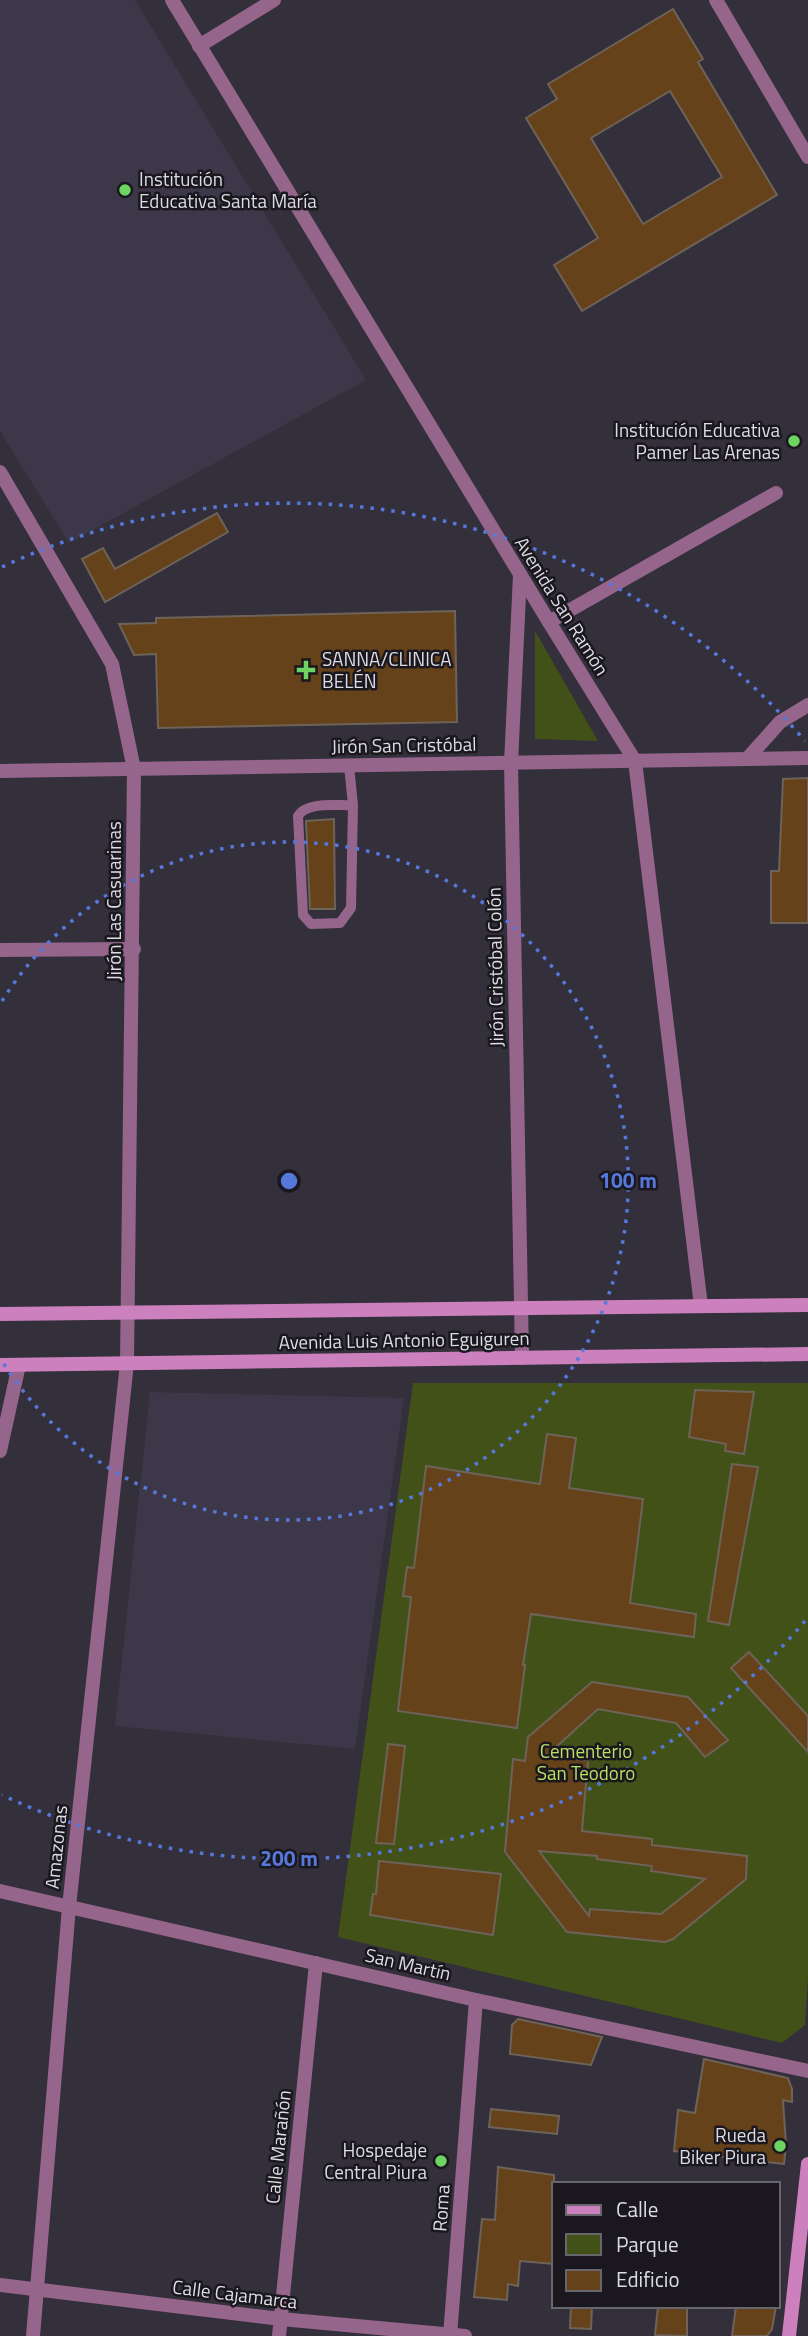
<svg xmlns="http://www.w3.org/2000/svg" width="808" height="2336" font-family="'Titillium Web',sans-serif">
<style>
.built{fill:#3d3849}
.green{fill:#425118}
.building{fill:#654219;stroke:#6e6359;stroke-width:2;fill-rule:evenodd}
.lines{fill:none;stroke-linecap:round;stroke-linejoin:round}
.service{stroke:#95658c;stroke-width:10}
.minor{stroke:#95658c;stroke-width:14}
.tertiary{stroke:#95658c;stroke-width:14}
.secondary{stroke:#cd80be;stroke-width:14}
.ring{fill:none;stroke:#5778db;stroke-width:3.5;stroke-dasharray:3.5 7}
.poi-dot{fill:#6dd361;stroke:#1a181e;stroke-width:2.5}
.labels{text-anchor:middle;stroke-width:5;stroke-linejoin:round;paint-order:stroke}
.poi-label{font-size:19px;fill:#dddbe3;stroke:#1a181e;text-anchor:end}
.street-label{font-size:19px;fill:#dddbe3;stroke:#1a181e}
.park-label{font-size:19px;fill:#bddf65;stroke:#1a181e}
.centre{fill:#5778db;stroke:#1a181e;stroke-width:3.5}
.ring-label{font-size:21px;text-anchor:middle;font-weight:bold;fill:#5778db;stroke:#1a181e;stroke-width:5;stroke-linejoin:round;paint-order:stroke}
</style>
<rect width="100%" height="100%" fill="#332f3b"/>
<!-- built -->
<g class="built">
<path d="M0,0H135L366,380L69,543L0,431Z"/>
<path d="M150,1392L404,1398L355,1749L115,1726Z"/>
</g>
<!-- green -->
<g class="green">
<path d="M535,631L598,741L535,739Z"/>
<path d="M413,1383H808V1978L805,2025L782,2043L338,1937Z"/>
</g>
<!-- building -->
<g class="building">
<path d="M673,9L703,59L698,62L777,195L582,311L554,265L598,238L526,118L557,99L548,84ZM670,91L722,177L643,224L591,138Z"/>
<path d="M217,513L228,532L105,602L82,559L103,548L115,569Z"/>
<path d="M455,611L457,722L158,728L156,654L134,655L119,624L156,623V618Z"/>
<path d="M808,778V923H771V871H779L783,779Z"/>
<path d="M334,819L335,909H310L306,821Z"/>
<path d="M695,1390L754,1392L744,1454L725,1451L726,1444L689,1437Z"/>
<path d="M547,1434L576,1438L569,1488L643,1499L630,1603L696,1614L694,1637L531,1614L523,1665H525L517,1728L398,1711L411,1597L403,1596L407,1567L414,1568L426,1466L540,1484Z"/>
<path d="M732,1464L758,1467L729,1625L708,1621Z"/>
<path d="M749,1652L808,1716V1752L731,1668Z"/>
<path d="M592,1682L688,1697L728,1740L705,1757L676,1723L598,1709L545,1757L588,1760L582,1831L652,1839V1845L747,1856L746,1879L673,1939L665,1942L567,1932L505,1852L513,1759L525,1761L528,1737ZM539,1851L597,1856V1859L652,1866L651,1871L705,1879L661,1914L590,1909L589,1916Z"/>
<path d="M388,1744L405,1746L394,1844L376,1843Z"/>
<path d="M379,1861L501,1874L493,1935L370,1915L373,1894H376Z"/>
<path d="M518,2019L602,2037L591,2065L510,2054L512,2025Z"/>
<path d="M704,2059L788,2078L792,2089V2102L783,2100L786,2144L784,2164L674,2151L678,2110L695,2113Z"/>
<path d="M491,2109L559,2116L557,2134L489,2127Z"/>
<path d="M498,2167L554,2175V2264L520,2261L518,2286L508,2284L507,2300L474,2297L482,2219L495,2220Z"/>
<path d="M571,2306H592L591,2329L570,2328Z"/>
<path d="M658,2306H687V2336L655,2335Z"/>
<path d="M736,2306H776L772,2329L767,2336H732Z"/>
</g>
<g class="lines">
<!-- service -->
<path class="service" d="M349,766L353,805L351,908L340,923L311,924L303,915L298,816C307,801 337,806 353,805"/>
<!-- minor -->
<g class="minor">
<path d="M172,0L549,622L635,761L701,1306"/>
<path d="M199,46L274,0"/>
<path d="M0,472L112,664L134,769L127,1363L69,1907L33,2336"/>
<path d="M520,575L511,763L522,1358"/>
<path d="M549,622L776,493"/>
<path d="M747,759L780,722L808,705"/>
<path d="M0,771L808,758"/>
<path d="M0,950L134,949"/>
<path d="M0,1451L19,1365"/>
<path d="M0,1891L476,2000L808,2071"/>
<path d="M0,2285L281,2319L465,2336"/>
<path d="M279,2336L316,1963"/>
<path d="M450,2336L476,2000"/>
</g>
<!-- tertiary -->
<path class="tertiary" d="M716,0L808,157"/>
<!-- secondary -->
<g class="secondary">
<path d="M0,1314L808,1305"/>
<path d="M0,1365L808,1354"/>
<path d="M789,2336L808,2164"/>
</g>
</g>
<!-- distance rings -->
<g class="ring">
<path d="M2 1001A339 339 0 1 1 2 1361"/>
<path d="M805 1621A678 678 0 0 1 2 1795M2 567A678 678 0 0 1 805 741"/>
</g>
<!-- markers -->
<g class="poi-dot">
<circle cx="125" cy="190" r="7"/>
<circle cx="794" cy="441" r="7"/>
<path d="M302.5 659.5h7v7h7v7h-7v7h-7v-7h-7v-7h7z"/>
<circle cx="780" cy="2146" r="7"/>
<circle cx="441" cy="2161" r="7"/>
</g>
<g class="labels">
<!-- poi labels -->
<g class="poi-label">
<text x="139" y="186" text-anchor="start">Institución<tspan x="139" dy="22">Educativa Santa María</tspan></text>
<text x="780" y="437">Institución Educativa<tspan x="780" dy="22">Pamer Las Arenas</tspan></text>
<text x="322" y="666" text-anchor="start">SANNA/CLINICA<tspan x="322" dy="22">BELÉN</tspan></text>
<text x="766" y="2142">Rueda<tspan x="766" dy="22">Biker Piura</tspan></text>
<text x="427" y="2157">Hospedaje<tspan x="427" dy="22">Central Piura</tspan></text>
</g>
<!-- street labels -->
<g class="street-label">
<text transform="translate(562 606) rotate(58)" y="7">Avenida San Ramón</text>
<text transform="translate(404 745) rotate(-1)" y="7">Jirón San Cristóbal</text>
<text transform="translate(114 901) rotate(-90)" y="7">Jirón Las Casuarinas</text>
<text transform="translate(495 967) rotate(-91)" y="7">Jirón Cristóbal Colón</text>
<text transform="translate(404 1340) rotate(-1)" y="7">Avenida Luis Antonio Eguiguren</text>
<text transform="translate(56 1847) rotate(-84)" y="7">Amazonas</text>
<text transform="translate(408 1964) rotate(13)" y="7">San Martín</text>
<text transform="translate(278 2147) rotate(-84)" y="7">Calle Marañón</text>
<text transform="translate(441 2208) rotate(-86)" y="7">Roma</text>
<text transform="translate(235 2294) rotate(7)" y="7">Calle Cajamarca</text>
</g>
<!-- park labels -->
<g class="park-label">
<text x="586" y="1758">Cementerio<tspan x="586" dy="22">San Teodoro</tspan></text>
</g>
</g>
<circle cx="289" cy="1181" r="10" class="centre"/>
<g class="ring-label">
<text x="628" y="1188">100 m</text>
<text x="289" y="1866">200 m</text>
</g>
<!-- legend -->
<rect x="552" y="2182" width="228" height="126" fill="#1a181e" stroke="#68666d" stroke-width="2"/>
<rect x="566" y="2205" width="35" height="10" fill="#cd80be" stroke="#68666d" stroke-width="2"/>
<text x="616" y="2217" font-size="21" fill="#dddbe3">Calle</text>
<rect x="566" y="2234" width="35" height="21" fill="#425118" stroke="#68666d" stroke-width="2"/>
<text x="616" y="2252" font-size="21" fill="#dddbe3">Parque</text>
<rect x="566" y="2270" width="35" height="21" fill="#654219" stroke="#68666d" stroke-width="2"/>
<text x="616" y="2287" font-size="21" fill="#dddbe3">Edificio</text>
</svg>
